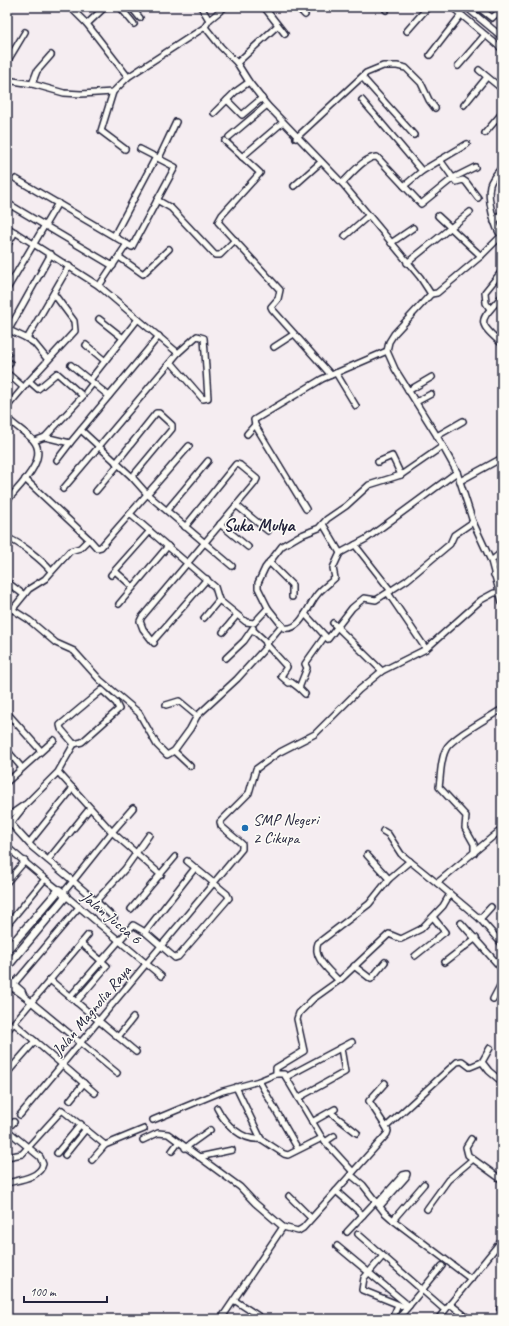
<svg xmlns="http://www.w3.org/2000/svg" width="509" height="1326" font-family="Caveat,sans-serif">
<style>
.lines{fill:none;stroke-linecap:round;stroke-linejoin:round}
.street-casing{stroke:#22223b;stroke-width:8}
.secondary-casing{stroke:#22223b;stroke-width:10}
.street{stroke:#fdfcf7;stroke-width:5}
.secondary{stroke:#fdfcf7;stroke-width:7}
.poi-dot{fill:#1f6fb2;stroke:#fdfcf7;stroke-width:1.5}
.labels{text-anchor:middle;stroke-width:3;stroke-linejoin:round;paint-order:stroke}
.poi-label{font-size:16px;fill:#22223b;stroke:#fdfcf7;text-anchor:start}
.street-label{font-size:16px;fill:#22223b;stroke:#fdfcf7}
.quarter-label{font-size:18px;font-weight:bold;fill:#22223b;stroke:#fdfcf7}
</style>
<rect width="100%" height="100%" fill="#f5edf1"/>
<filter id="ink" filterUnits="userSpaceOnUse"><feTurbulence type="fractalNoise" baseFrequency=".025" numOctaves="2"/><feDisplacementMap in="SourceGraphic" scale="8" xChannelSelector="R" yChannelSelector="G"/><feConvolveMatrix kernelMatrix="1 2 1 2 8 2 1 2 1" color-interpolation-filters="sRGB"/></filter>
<g filter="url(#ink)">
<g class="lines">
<defs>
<g id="street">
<path d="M70,7L87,24"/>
<path d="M105,7L87,24L128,77"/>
<path d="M120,7L134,24"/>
<path d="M131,7L140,18"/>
<path d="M264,7L285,34"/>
<path d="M297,7L305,15"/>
<path d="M452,7L502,49"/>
<path d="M466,7L502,37"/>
<path d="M478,7L492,18L502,9"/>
<path d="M386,10L388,7"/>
<path d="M209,20L225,7"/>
<path d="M205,27L221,47L237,63L249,82L267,105L342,183L420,277L431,294L394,334L389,342L387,351L395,369L437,436L457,472L473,522L491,561L502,602"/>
<path d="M407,31L428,7"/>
<path d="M430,55L461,15"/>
<path d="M7,62L25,32"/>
<path d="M237,63L277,26"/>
<path d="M458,66L485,35"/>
<path d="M479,70L502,89"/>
<path d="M362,77L414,135"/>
<path d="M7,80L32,84L64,93L81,94L113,92L128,77L205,27L209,20L201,7"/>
<path d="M32,84L37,71L51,55"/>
<path d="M113,92L101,131L125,149"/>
<path d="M227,100L242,115L262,98"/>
<path d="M362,100L422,171"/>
<path d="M464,105L487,77"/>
<path d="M214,113L235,92L249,82"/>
<path d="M485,133L502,113"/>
<path d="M229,137L267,105"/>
<path d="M296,138L366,73L383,66H397L406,68L421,83L429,100L435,108"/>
<path d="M225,141L260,173L222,215L218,222L280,290L278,299L271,307L272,309L331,375"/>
<path d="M242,157L283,122"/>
<path d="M159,158L176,122"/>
<path d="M440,160L456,182L463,180L466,182L478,198"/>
<path d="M502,167C498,172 492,178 490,185C487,198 494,228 502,237"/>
<path d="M16,179L132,247L175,167L140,149"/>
<path d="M342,183C350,176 365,156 377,157L421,204L453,178L475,167"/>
<path d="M294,186L321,162"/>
<path d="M404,186L422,171L467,144"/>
<path d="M157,200L171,208L215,255H220L235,240"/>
<path d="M7,203L113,266"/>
<path d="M438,216L481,256"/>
<path d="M494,222L502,213"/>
<path d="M7,227L99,286L178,353"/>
<path d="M114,236L156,157"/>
<path d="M345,236L368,216"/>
<path d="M391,243L413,228"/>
<path d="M7,246L15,232"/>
<path d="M119,257L143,274L169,249"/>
<path d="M407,263L470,212"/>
<path d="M99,286L127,244"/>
<path d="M7,289L58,203"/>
<path d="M431,294L437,293L481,256L501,236"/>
<path d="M502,296C480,322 475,320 502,344"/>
<path d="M490,309L486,303L485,292L502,271"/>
<path d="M99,319L123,338"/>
<path d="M9,330L26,338L28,337L69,266"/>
<path d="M7,333L51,254"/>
<path d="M26,338L34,343L48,360"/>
<path d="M86,345L105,361"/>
<path d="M274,347L294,334"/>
<path d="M7,353L8,354"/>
<path d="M71,365L109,396"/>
<path d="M7,367L10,363"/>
<path d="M7,373L23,387"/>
<path d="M336,373L356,406"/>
<path d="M90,380L138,319"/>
<path d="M29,381L38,389L57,373L83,396L45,437"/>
<path d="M408,391L432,377"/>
<path d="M86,392L93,383"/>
<path d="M416,402L431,394"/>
<path d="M7,407L29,381L75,331L74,321L54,294"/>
<path d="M7,418C15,426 25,432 33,440C50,459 18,487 7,501"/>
<path d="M81,430L132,477L147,494L232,566"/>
<path d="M247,434L255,425"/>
<path d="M437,436L463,421"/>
<path d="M34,441L45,437L70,443L159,336"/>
<path d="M57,460L70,443"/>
<path d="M378,462L392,456L401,475"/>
<path d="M116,463L156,413H159L172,425V429L132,477"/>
<path d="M25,479L89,539"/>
<path d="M460,481L502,458"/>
<path d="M63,489L178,353L197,336L204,338L208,398L203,399L171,362"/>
<path d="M96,491L118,465"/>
<path d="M236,505L268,531"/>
<path d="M306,509L255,425L254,420L322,379L387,351"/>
<path d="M167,510L208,461"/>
<path d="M130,514L215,587L219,600L246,622L254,623L268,608L258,588V583L265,568L282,546L299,536L319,528L327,519L346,506L369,485L401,475L443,446"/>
<path d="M220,524L248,547"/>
<path d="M7,538C20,542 43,561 51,571"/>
<path d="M355,545L391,591"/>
<path d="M340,553L366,539L457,472"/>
<path d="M491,561L502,552"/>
<path d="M269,562L292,585V597"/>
<path d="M115,571L133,587"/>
<path d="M111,575L150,531"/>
<path d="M494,575L502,570"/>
<path d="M7,582L24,595"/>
<path d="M388,593L426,649"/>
<path d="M119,604L168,546"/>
<path d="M7,606L29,620L56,643L74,651L100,680L139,713L157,745L167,755L174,751L190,729L197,716L237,679L267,646L265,641L253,630"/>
<path d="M268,608L284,628C301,631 308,606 316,596C321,589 329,584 335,578L333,568L340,553L323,524"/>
<path d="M12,610L29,589L45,579L70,551L80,548L89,539L97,548L101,547L189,446"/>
<path d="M305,614L328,639L352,608L364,598L376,600L407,580L450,544L454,535L473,522"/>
<path d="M204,618L219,600"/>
<path d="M333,623L382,671"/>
<path d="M223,632L237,615"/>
<path d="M153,641L207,579"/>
<path d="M154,643L143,629L140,621L142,617L255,483L257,479L240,465L236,464L185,527"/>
<path d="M267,643L282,625"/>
<path d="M267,645L287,667L281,676L289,683L291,682L299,688"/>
<path d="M226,658L244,641L253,628"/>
<path d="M102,690L116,703L119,709L82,742L74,744L61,729L60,725Z"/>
<path d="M305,694L299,688L307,668L305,664L325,636"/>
<path d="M166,705L179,701L197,716"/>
<path d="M9,715L41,751"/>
<path d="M7,750L22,768"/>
<path d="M174,751L190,766"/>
<path d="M58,772L26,804L11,823L12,825L32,847L73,881L112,832L58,772L74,744"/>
<path d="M7,782L54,740"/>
<path d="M133,808L112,832L161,875"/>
<path d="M8,816L24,805"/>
<path d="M383,831L388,834L401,854L437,883L502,829"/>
<path d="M29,843L73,788"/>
<path d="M7,847L45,879L7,925"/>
<path d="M474,853V844L465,828L466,816L439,787C441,775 440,760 446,749C451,738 490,717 502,709"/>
<path d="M367,855L389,879"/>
<path d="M48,860L90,808"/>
<path d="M45,879L59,890"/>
<path d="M7,882L25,861"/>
<path d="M437,883L480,919L502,944"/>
<path d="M63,893L73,881L96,901L125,869L149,835"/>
<path d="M66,896L161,976"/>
<path d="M96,901L114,918"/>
<path d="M131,909L175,857"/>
<path d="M480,919L491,907"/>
<path d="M461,923L502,969"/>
<path d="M145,932L195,868"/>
<path d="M415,956L445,932L433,917"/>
<path d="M445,962L476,938"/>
<path d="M354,966L371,979L385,962"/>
<path d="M7,978L22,991L24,996"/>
<path d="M50,980L136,1052"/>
<path d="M338,980C329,970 312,957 318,943L369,904L389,879L410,861"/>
<path d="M7,984L24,996L117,1073"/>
<path d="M14,984L79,907"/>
<path d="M7,993L12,987"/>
<path d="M70,997L133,925L145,932L175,958L178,957L229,898L227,894L187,861"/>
<path d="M493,999L502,982"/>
<path d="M76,1002L107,966L81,943"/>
<path d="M14,1023L95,1093"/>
<path d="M7,1031L88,935"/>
<path d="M118,1037L133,1018"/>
<path d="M482,1062L489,1071L502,1082"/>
<path d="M7,1073L35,1041"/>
<path d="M276,1074V1068L304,1051L297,1019L299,1013L313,999L341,979L389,934L401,939L421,929L443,906L450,894"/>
<path d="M286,1077L352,1042"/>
<path d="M259,1081L298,1149"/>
<path d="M236,1087L261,1139L284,1154L288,1155L322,1138"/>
<path d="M298,1098L345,1072L341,1048"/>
<path d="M70,1100L84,1083"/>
<path d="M217,1108C225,1124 242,1141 261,1139"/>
<path d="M330,1112L357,1133"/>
<path d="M20,1115L242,849V844L221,826L220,822L249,793L256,769L278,753L315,734L359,690L382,671L426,649L481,600L494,593H499"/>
<path d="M153,1120L223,1091L259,1081L276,1074H284L322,1138L353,1172"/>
<path d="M312,1122L335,1109"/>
<path d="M386,1127L457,1062L462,1061L470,1067L482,1062L490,1048"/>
<path d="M7,1129L14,1122"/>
<path d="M7,1130L40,1157L43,1164C40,1178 18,1180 7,1183"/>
<path d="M471,1139L466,1147L468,1155L473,1159"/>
<path d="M143,1140L158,1133L168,1134L240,1187L255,1203L283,1227L298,1231L303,1228L387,1134L388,1131L386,1127L369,1101L385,1083"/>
<path d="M325,1142L334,1136"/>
<path d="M185,1148L210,1130"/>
<path d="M172,1151L178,1143"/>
<path d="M57,1153L81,1124"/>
<path d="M65,1155L86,1129"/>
<path d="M7,1157L22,1154L62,1110L105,1145"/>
<path d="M199,1157L232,1150"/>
<path d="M92,1160L105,1145L144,1129"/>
<path d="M351,1175L363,1185L384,1212L393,1220L471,1279"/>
<path d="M336,1191L363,1215"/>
<path d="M289,1196L311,1218"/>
<path d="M378,1203L403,1175L407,1174L406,1177L380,1206"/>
<path d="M427,1209L448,1180L473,1159L502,1180"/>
<path d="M393,1220L424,1184"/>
<path d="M347,1232L376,1201"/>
<path d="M358,1234L445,1310"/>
<path d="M337,1246L409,1306"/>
<path d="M383,1256L364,1278L362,1290L407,1308"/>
<path d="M234,1300L260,1317"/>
<path d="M450,1304L469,1319"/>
<path d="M500,1309L502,1307"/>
<path d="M221,1319L283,1227"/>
<path d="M392,1319L398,1305"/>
<path d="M398,1319L442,1266"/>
<path d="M438,1319L502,1240"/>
</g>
<path id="secondary" d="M7,950L59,890L66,896L7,967"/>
</defs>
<!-- street casing -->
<use href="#street" class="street-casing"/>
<!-- secondary casing -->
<use href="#secondary" class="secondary-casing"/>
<!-- street -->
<use href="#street" class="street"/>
<!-- secondary -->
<use href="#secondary" class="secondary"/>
</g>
</g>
<!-- markers -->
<circle class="poi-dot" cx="245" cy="828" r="4"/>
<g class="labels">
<!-- poi labels -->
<g class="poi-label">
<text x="253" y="825">SMP Negeri<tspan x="253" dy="18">2 Cikupa</tspan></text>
</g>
<!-- street labels -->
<g class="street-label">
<text transform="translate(112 917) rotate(40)" y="6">Jalan Jucca 6</text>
<text transform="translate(91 1010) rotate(-50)" y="6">Jalan Magnolia Raya</text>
</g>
<!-- quarter labels -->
<g class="quarter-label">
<text x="259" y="531">Suka Mulya</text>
</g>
</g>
<!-- margin -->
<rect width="509" height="1326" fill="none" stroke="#fdfcf7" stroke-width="24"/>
<rect x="12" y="12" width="485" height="1302" fill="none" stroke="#22223b" stroke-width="1.5" filter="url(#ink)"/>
<!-- scale -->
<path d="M24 1296v6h83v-6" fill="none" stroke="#22223b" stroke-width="2"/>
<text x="30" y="1296" font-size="12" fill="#22223b" stroke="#fdfcf7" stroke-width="3" paint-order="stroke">100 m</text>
</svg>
